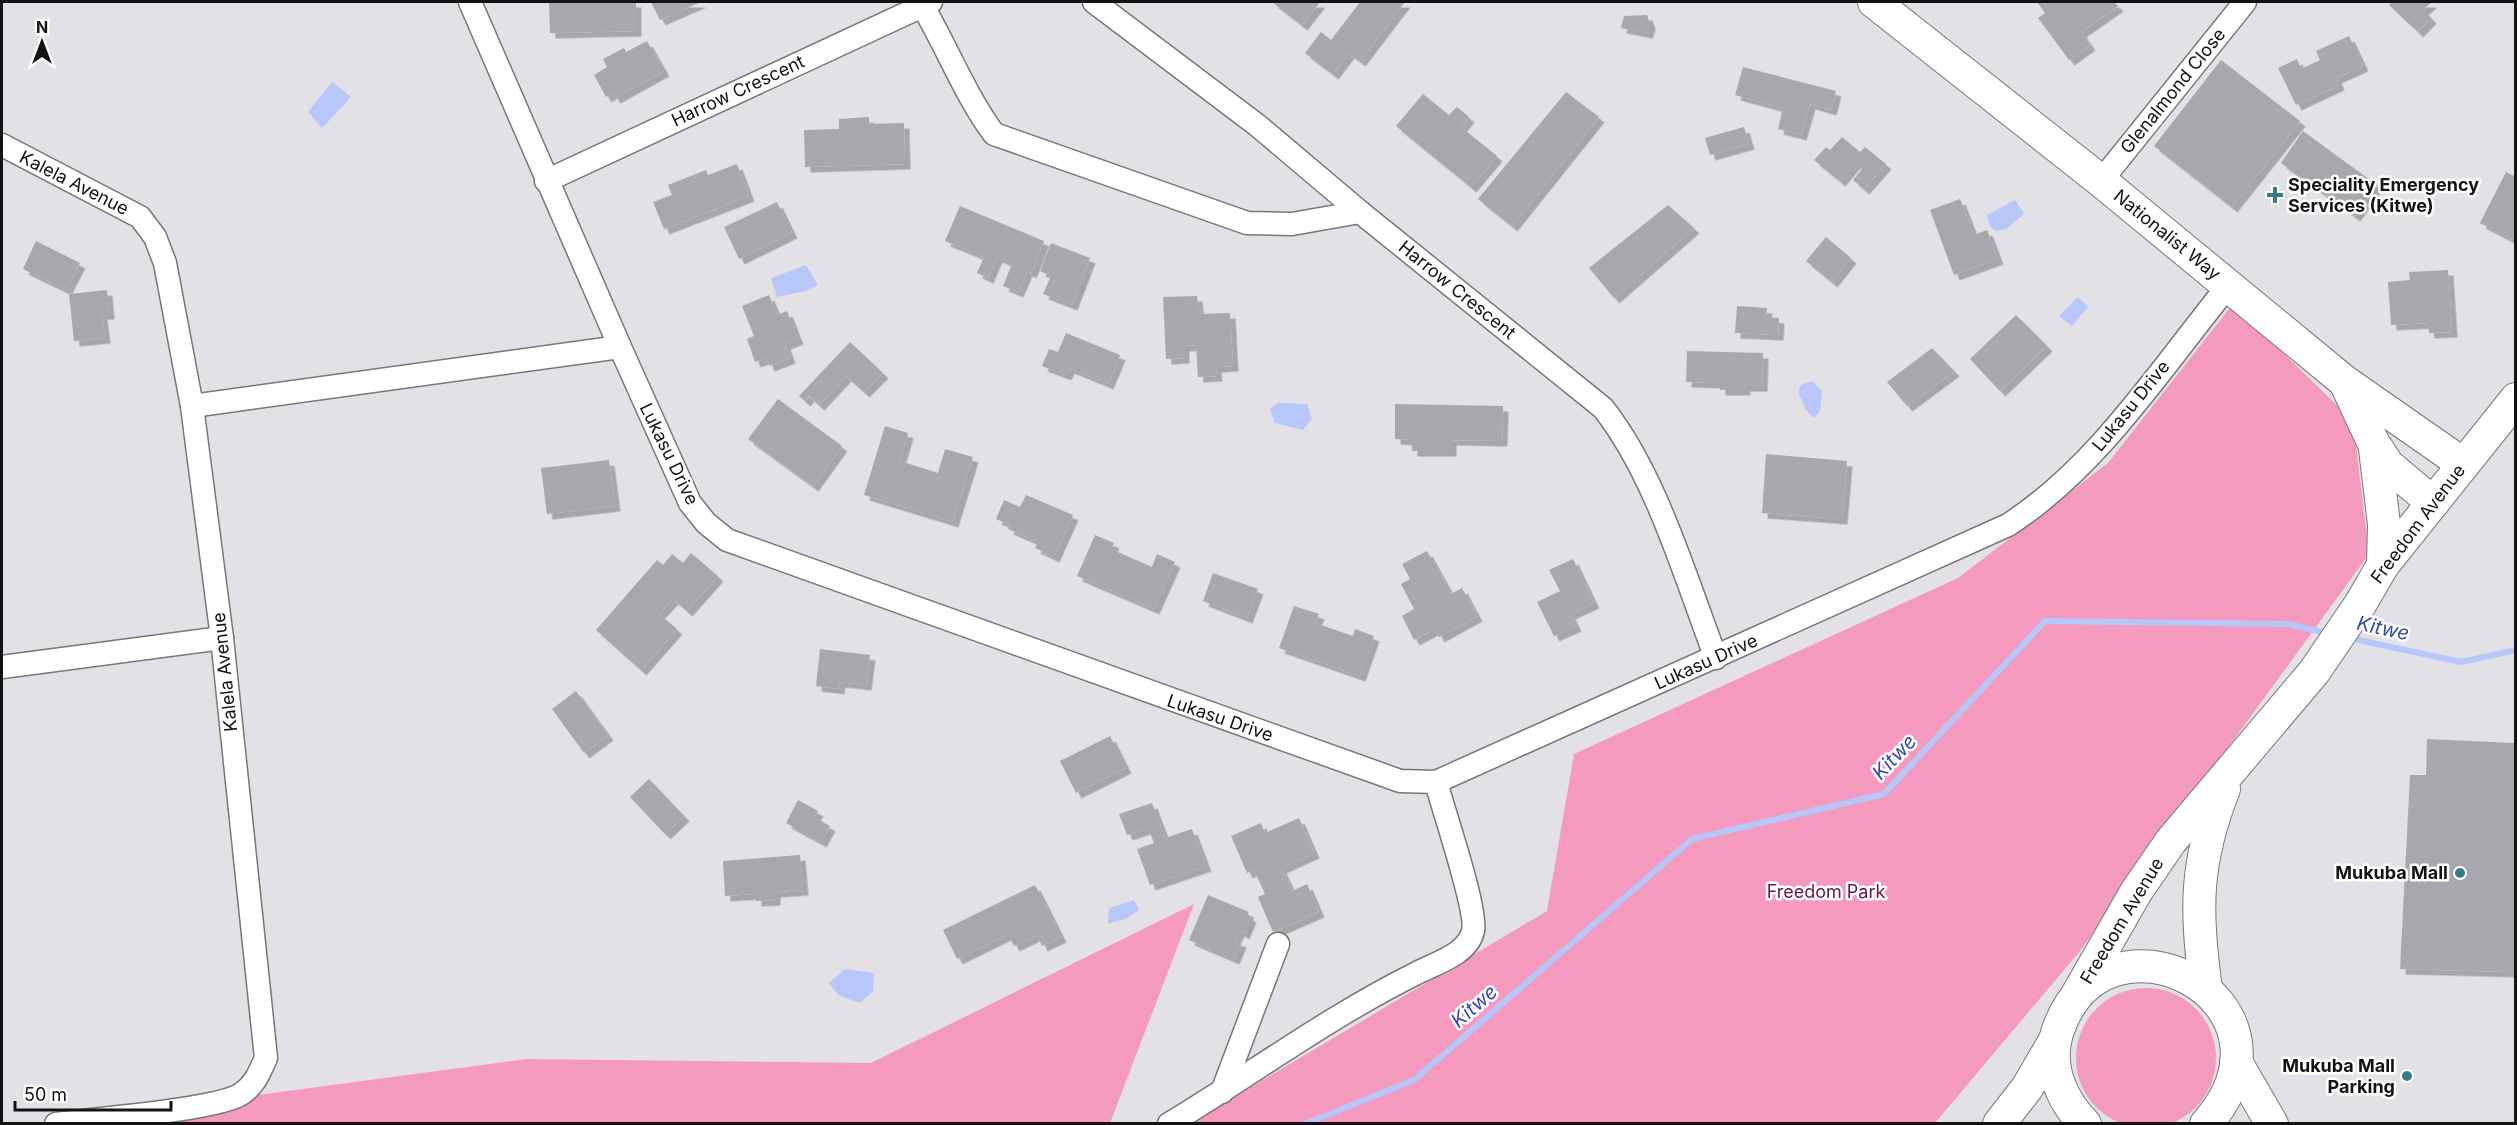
<svg xmlns="http://www.w3.org/2000/svg" width="2517" height="1125" font-family="Inter,sans-serif">
<style>
.green{fill:#f59abf}
.water{fill:#b7c7f9}
.lines{fill:none;stroke-linecap:round;stroke-linejoin:round}
.stream{stroke:#b7c7f9;stroke-width:6}
.building{fill:#a8a8ac;filter:url(#shadow)}
.street-casing{stroke:#79767a;stroke-width:25}
.secondary-casing{stroke:#79767a;stroke-width:34}
.street{stroke:#fff;stroke-width:22}
.secondary{stroke:#fff;stroke-width:32}
.poi-dot{fill:#357c87;stroke:#fff;stroke-width:2}
.labels{text-anchor:middle;stroke-width:5;stroke-linejoin:round;paint-order:stroke}
.street-label{font-size:18px;fill:#141314;stroke:#fff}
.poi-label{font-size:18px;font-weight:bold;fill:#141314;stroke:#fff;text-anchor:end}
.park-label{font-size:18px;fill:#681740;stroke:#fff}
.water-label{font-size:20px;font-style:italic;fill:#384aa8;stroke:#fff}
</style>
<defs>
<filter id="shadow"><feDropShadow dx="5.5" dy="5.5" stdDeviation="0" flood-color="#0004"/></filter>
</defs>
<rect width="100%" height="100%" fill="#e3e1e5"/>
<!-- green -->
<g class="green">
<path d="M2233,304L2353,421L2369,554L2080,951L1935,1123L1189,1124L1547,911L1574,754L1958,578L2108,463Z"/>
<path d="M1194,904L1110,1123L42,1124L526,1059L871,1063Z"/>
<circle cx="2146" cy="1058" r="70"/>
</g>
<!-- water -->
<g class="water">
<path d="M332,82L351,97L322,128L308,112Z"/>
<path d="M2015,200L2024,214L2006,229L1995,231L1990,226L1987,215Z"/>
<path d="M806,265L818,285L805,291L777,297L771,278Z"/>
<path d="M2078,297L2088,307L2072,326L2059,316Z"/>
<path d="M1812,381L1822,391L1820,411L1814,418L1806,410L1798,392L1801,385Z"/>
<path d="M1278,403L1307,404L1312,419L1303,430L1275,423L1270,409Z"/>
<path d="M1134,900L1139,910L1127,918L1108,924L1109,908Z"/>
<path d="M845,969L874,973L873,991L860,1003L838,995L829,983Z"/>
</g>
<g class="lines">
<!-- stream -->
<g class="stream">
<path d="M2349,638L2461,662L2516,650"/>
<path d="M1305,1124L1414,1080L1692,839L1884,794L2045,621L2288,624L2330,634"/>
</g>
</g>
<!-- building -->
<g class="building">
<path d="M587,2H636V31L550,33L549,3Z"/>
<path d="M651,2H701L660,20Z"/>
<path d="M1272,2H1320L1302,25Z"/>
<path d="M1360,2H1405L1360,61L1349,53L1333,74L1305,53L1321,32L1331,40Z"/>
<path d="M2037,2H2114L2118,6L2081,32L2090,45L2069,60L2038,18L2045,13Z"/>
<path d="M2392,2H2432L2423,10L2431,18L2418,32L2389,5Z"/>
<path d="M1647,15L1650,24L1647,33L1621,28L1624,16Z"/>
<path d="M2349,36L2363,66L2336,78L2339,85L2296,105L2278,68L2297,59L2301,69L2320,60L2316,51Z"/>
<path d="M647,41L664,71L615,98L612,93L606,97L594,75L607,67L603,59L624,48L626,52Z"/>
<path d="M2221,60L2300,121L2232,207L2154,146Z"/>
<path d="M1743,67L1836,91L1831,110L1810,104L1801,135L1778,129L1783,108L1735,95Z"/>
<path d="M1566,92L1599,117L1512,226L1478,199Z"/>
<path d="M1423,94L1449,115L1457,107L1469,117L1461,127L1497,156L1471,187L1396,126Z"/>
<path d="M869,117V124L904,123L905,164L805,167L804,130L839,129V119Z"/>
<path d="M1744,127L1749,144L1710,155L1705,138Z"/>
<path d="M2303,131L2377,185L2355,216L2281,163Z"/>
<path d="M1842,137L1860,152L1865,147L1886,164L1864,189L1853,180L1862,169L1855,163L1840,181L1814,160L1826,147L1830,150Z"/>
<path d="M737,164L749,196L664,229L653,202L672,195L668,185L706,170L708,175Z"/>
<path d="M2506,172L2516,177V235L2513,240L2480,223Z"/>
<path d="M1960,199L1974,235L1987,230L1998,259L1954,275L1930,210Z"/>
<path d="M777,202L792,233L739,259L724,227Z"/>
<path d="M1668,205L1694,228L1614,298L1589,268Z"/>
<path d="M960,206L1044,241L1031,273L1027,271L1018,292L1003,286L1012,264L997,257L988,278L977,273L984,257L945,241Z"/>
<path d="M1826,237L1851,258L1832,282L1806,261Z"/>
<path d="M36,241L80,263L66,290L23,269Z"/>
<path d="M1051,243L1090,258L1072,305L1043,294L1051,276L1040,271Z"/>
<path d="M2448,270L2452,332L2429,333L2428,323L2391,325L2388,282L2410,280L2409,272Z"/>
<path d="M107,290L109,314H102L105,338L74,341L69,294Z"/>
<path d="M769,295L777,315L787,311L798,339L785,344L790,358L769,366L766,358L755,362L747,339L754,336L742,306Z"/>
<path d="M1197,296L1199,314L1230,313L1233,366L1216,367L1217,376L1198,377L1196,345L1184,346V358L1166,359L1163,297Z"/>
<path d="M1737,306L1767,308L1766,317L1779,318L1778,335L1735,333Z"/>
<path d="M2016,315L2047,346L2000,391L1970,359Z"/>
<path d="M1066,333L1120,355L1108,384L1069,368L1066,375L1042,366L1049,349L1058,352Z"/>
<path d="M850,342L883,373L864,392L846,376L819,405L809,396L805,401L799,396Z"/>
<path d="M1932,348L1954,371L1907,406L1887,382Z"/>
<path d="M1687,351L1763,353L1762,386H1745V390H1720V383L1686,382Z"/>
<path d="M778,399L842,446L813,486L748,439Z"/>
<path d="M1395,404L1503,406L1502,441L1451,440V451H1412V440L1395,439Z"/>
<path d="M885,426L908,433L900,461L938,473L945,449L973,457L953,522L864,495Z"/>
<path d="M1766,454L1847,461L1842,519L1762,513Z"/>
<path d="M609,460L615,506L547,514L541,468Z"/>
<path d="M1026,495L1073,515L1054,557L1035,548L1038,542L1008,529L1010,525L996,519L1004,500L1020,507Z"/>
<path d="M1095,535L1114,543L1111,549L1152,567L1157,554L1175,562L1154,609L1077,576Z"/>
<path d="M1427,551L1451,594L1462,588L1477,616L1439,637L1435,629L1414,640L1402,616L1414,609L1401,584L1410,579L1402,564Z"/>
<path d="M691,553L718,576L687,611L673,599L659,614L677,629L641,670L596,630L657,560L663,565L672,554L683,563Z"/>
<path d="M1573,559L1594,603L1570,614L1576,626L1554,636L1537,602L1560,591L1549,570Z"/>
<path d="M1213,573L1258,589L1247,618L1203,601Z"/>
<path d="M1294,606L1319,614L1315,623L1353,636L1355,629L1374,636L1360,676L1279,648Z"/>
<path d="M820,649L870,655L866,685L840,682L839,689L816,686Z"/>
<path d="M576,691L608,735L584,753L552,709Z"/>
<path d="M1110,736L1126,768L1076,793L1060,761Z"/>
<path d="M2427,739L2514,743L2516,972L2400,969L2410,775H2426Z"/>
<path d="M649,779L684,816L665,834L630,797Z"/>
<path d="M798,800L818,811L814,817L830,826L821,842L786,823Z"/>
<path d="M1152,803L1165,838L1192,829L1206,866L1150,885L1137,849L1154,843L1148,828L1127,835L1119,814Z"/>
<path d="M1299,818L1314,853L1281,868L1292,891L1307,884L1319,912L1273,932L1258,897L1265,894L1254,870L1247,873L1231,836L1261,823L1265,833Z"/>
<path d="M800,855L803,890L775,892V900L756,901V894L725,896L723,861Z"/>
<path d="M1035,885L1061,937L1042,946L1037,935L1014,946L1008,934L957,959L943,930Z"/>
<path d="M1208,895L1249,912L1247,915L1251,917L1244,934L1239,931L1235,940L1241,942L1234,959L1189,940Z"/>
</g>
<g class="lines">
<defs>
<g id="street">
<path d="M470,2L620,347"/>
<path d="M1094,2L1257,125L1360,212L1603,408C1656,475 1685,577 1716,658"/>
<path d="M922,5C947,47 965,95 994,134L1247,223L1292,224L1360,212"/>
<path d="M2,145L140,217L155,237L165,263L192,406L222,638L266,1058C259,1073 255,1085 241,1094C217,1110 91,1119 56,1124"/>
<path d="M546,181L931,2"/>
<path d="M2101,181L2245,2"/>
<path d="M192,406L620,347L690,503L706,523L727,540L1400,781L1436,782L2008,525C2098,467 2161,368 2228,286"/>
<path d="M2,667L222,638"/>
<path d="M1222,1092L1278,944"/>
<path d="M1169,1124C1252,1074 1330,1016 1417,973C1436,963 1468,954 1473,931C1478,911 1443,809 1436,782"/>
</g>
<g id="secondary">
<path d="M1874,2L2101,181L2344,381L2463,464"/>
<path d="M2346,384L2373,442L2388,465L2433,503"/>
<path d="M2375,449L2384,524L2383,565"/>
<path d="M2206,988C2195,912 2195,862 2224,789"/>
<path d="M2077,995L2136,892L2171,841L2314,672L2361,603L2383,565L2516,399"/>
<path d="M2236,1062L2272,1124"/>
<path d="M1999,1124L2027,1088L2055,1040"/>
<path d="M2085,1124C2061,1100 2047,1066 2057,1033C2103,891 2315,1001 2206,1124"/>
</g>
</defs>
<!-- street casing -->
<use href="#street" class="street-casing"/>
<!-- secondary casing -->
<use href="#secondary" class="secondary-casing"/>
<!-- street -->
<use href="#street" class="street"/>
<!-- secondary -->
<use href="#secondary" class="secondary"/>
</g>
<!-- markers -->
<g class="poi-dot">
<path d="M2272 186h6v6h6v6h-6v6h-6v-6h-6v-6h6z"/>
<circle cx="2460" cy="873" r="6"/>
<circle cx="2407" cy="1076" r="6"/>
</g>
<g class="labels">
<!-- street labels -->
<g class="street-label">
<text transform="translate(738 91) rotate(-25)" y="6">Harrow Crescent</text>
<text transform="translate(2173 91) rotate(-51)" y="6">Glenalmond Close</text>
<text transform="translate(74 183) rotate(27)" y="6">Kalela Avenue</text>
<text transform="translate(2167 235) rotate(39)" y="6">Nationalist Way</text>
<text transform="translate(1457 290) rotate(39)" y="6">Harrow Crescent</text>
<text transform="translate(2131 406) rotate(-51)" y="6">Lukasu Drive</text>
<text transform="translate(669 454) rotate(64)" y="6">Lukasu Drive</text>
<text transform="translate(2418 524) rotate(-53)" y="6">Freedom Avenue</text>
<text transform="translate(1706 662) rotate(-24)" y="6">Lukasu Drive</text>
<text transform="translate(225 672) rotate(-96)" y="6">Kalela Avenue</text>
<text transform="translate(1220 718) rotate(19)" y="6">Lukasu Drive</text>
<text transform="translate(2122 921) rotate(-59)" y="6">Freedom Avenue</text>
</g>
<!-- poi labels -->
<g class="poi-label">
<text x="2288" y="191" text-anchor="start">Speciality Emergency<tspan x="2288" dy="21">Services (Kitwe)</tspan></text>
<text x="2448" y="879">Mukuba Mall</text>
<text x="2395" y="1072">Mukuba Mall<tspan x="2395" dy="21">Parking</tspan></text>
</g>
<!-- park labels -->
<g class="park-label">
<text x="1826" y="898">Freedom Park</text>
</g>
<!-- water labels -->
<g class="water-label">
<text transform="translate(2383 628) rotate(12)" y="7">Kitwe</text>
<text transform="translate(1894 757) rotate(-46)" y="7">Kitwe</text>
<text transform="translate(1474 1006) rotate(-41)" y="7">Kitwe</text>
</g>
</g>
<!-- border -->
<rect width="2517" height="1125" fill="none" stroke="#141314" stroke-width="6"/>
<!-- north arrow -->
<g transform="translate(42 42)" stroke="#ffffff" stroke-width="4.5" paint-order="stroke">
<path d="M0-4.5L10 22L0 15L-10 22Z" fill="#141314"/>
<text y="-9" font-size="16" font-weight="bold" text-anchor="middle" fill="#141314">N</text>
</g>
<!-- scale -->
<path d="M15 1101v9h156v-9" fill="none" stroke="#141314" stroke-width="3"/>
<text x="24" y="1101" font-size="18" fill="#141314" stroke="#ffffff" stroke-width="4.5" paint-order="stroke">50 m</text>
</svg>
